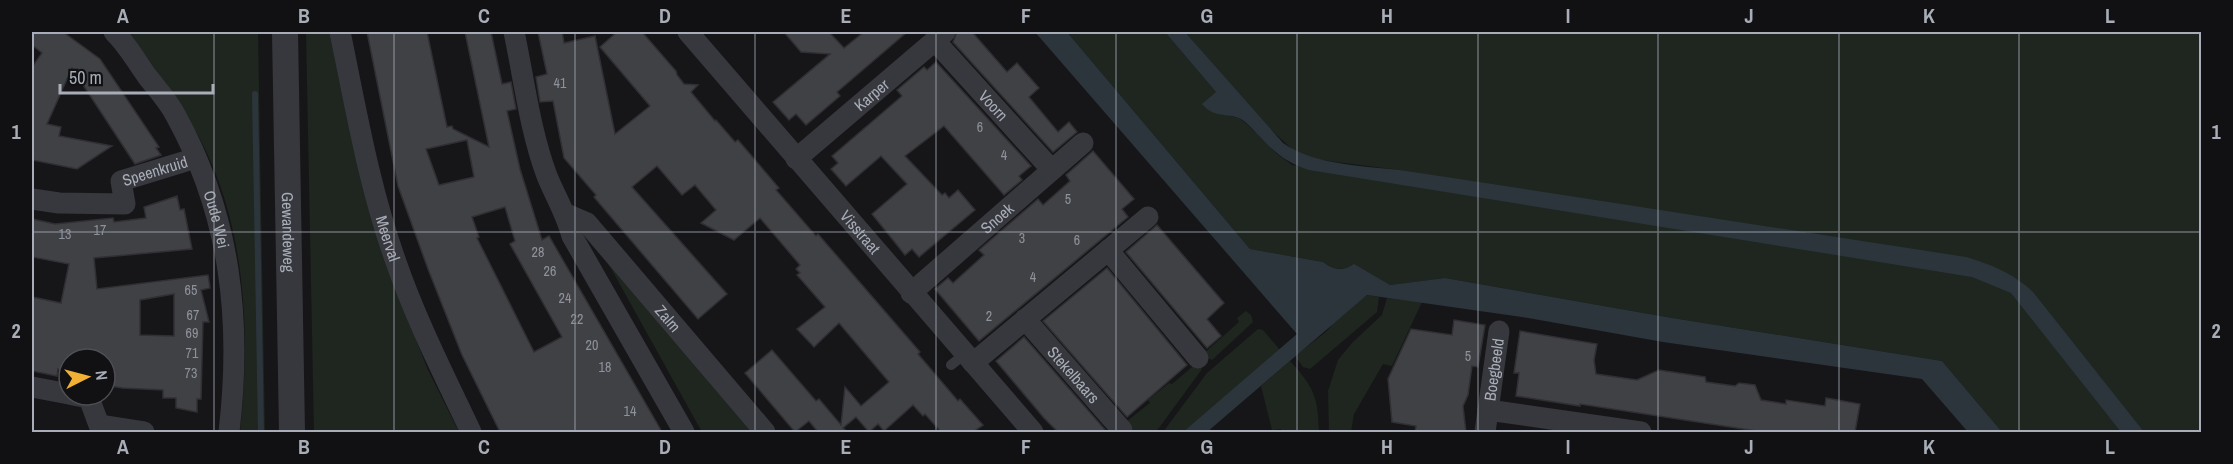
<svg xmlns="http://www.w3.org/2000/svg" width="2233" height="464" font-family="'Archivo Narrow',sans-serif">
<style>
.green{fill:#1e261f}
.water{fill:#2c353c}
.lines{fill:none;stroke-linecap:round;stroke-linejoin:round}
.stream{stroke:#2c353c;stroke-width:6}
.building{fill:#404145;stroke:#303034;stroke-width:1.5;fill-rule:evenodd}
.service{stroke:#37383d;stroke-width:10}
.minor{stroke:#37383d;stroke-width:21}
.tertiary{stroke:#37383d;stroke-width:26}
.grid{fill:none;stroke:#a8adb8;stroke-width:1.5;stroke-opacity:0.55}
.labels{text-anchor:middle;stroke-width:5;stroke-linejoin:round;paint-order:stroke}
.number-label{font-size:14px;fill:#8e929b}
.street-label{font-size:16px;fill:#a8adb8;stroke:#111113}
.neatline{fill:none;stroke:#a8adb8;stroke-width:2}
.grid-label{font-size:20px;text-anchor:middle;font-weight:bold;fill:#a8adb8}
</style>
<rect width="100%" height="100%" fill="#161618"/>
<!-- green -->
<g class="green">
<path d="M127,32H258L265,432H240C250,338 247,236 205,149C184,106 156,69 127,32Z"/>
<path d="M306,32H330L391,275L427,368L459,432H314Z"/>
<path d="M1067,32H1165L1217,93L1212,98L1230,116L1239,118L1248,125L1276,153L1292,165L1517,189L1407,171L1314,159L1293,150L1266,125L1185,32H2201V432H2002L1942,361L1666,317L1445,278L1390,285L1349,267C1339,271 1332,268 1323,262L1250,249Z"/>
<path d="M598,245L759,432H702Z"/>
<path d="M1367,295L1379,297L1377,312L1310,369L1303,367L1295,356L1326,332L1335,321Z"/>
<path d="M1387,298L1422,302L1392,366L1383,364L1354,414L1351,432H1329L1328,391L1338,360L1353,342L1382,315Z"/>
<path d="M1246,311L1251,315L1253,322L1212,360L1202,355L1239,322L1237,318Z"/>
<path d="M1258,329L1263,330L1280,350L1183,432H1163L1207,373Z"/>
<path d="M1290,361C1314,387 1318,397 1319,432H1282L1281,429L1272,430L1261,386Z"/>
<path d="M1198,362L1202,369L1156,432H1128L1122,425L1150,403L1148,400L1169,383L1172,384Z"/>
</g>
<!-- water -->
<g class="water">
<path d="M1035,32H1067L1250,249L1323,262C1334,270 1343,272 1354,264L1390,285L1445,278L1666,317L1942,361L2002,432H1968L1922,379L1663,342L1522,317L1367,295L1207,432H1183L1297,334Z"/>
<path d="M1165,32H1185L1283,143C1315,166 1369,166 1407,171L1966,257C1992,265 2013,273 2033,292L2144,432H2121L2011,293L1972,277L1309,170C1289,164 1276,154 1262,139C1255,132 1249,124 1241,119C1226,112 1215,119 1202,104L1216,92Z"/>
</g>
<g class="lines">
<!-- stream -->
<path class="stream" d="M255,94L261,432"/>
</g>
<!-- building -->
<g class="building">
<path d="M32,32H63L100,59L159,147L156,148L161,155L135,164L72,68L47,124L61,127L59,136L112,146L77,169L32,160V67L42,53L32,45Z"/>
<path d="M367,32H427L447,127L452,126L453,129L489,147L465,32H491L502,84L511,82L516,109L507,111L520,169L542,240L549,236L662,432H500L462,355L428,269L398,186ZM467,140L474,177L439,185L426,149ZM505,207L515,241L510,244L562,337L534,352L477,238L479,237L472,217Z"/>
<path d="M538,32H562L564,43L595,36L615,134L650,106L600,47L617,32H642L676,71L677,75L684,84L698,85L691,92L715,121L716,120L735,142L738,140L779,188L776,190L816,236L818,234L920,352L918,354L958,401L960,399L983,425L973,432H941L925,414L923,416L913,405L884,431L878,424L869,432L856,417L843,428L848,432H818L809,421L795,432L745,373L772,350L816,401L819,399L841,425L845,387L861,406L889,382L839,323L814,347L797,329L825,307L797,275L800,273L796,269L800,265L760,218L734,240L701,223L716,210L695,185L682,195L657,166L632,187L727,294L698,319L594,197L596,195L564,158L553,101L540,102L536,77L547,74Z"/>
<path d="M784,32H829L844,48L864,32H907L837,92L840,96L806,125L796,114L789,120L773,102L830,54L801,52Z"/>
<path d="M957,32H972L1007,72L1017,63L1039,88L1029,97L1058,132L1069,122L1077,132L1053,152L953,42Z"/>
<path d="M936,62L1031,166L1019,176L1022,180L1004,195L944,126L905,156L942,195L945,193L949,198L958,190L975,210L919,257L912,249L905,255L872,214L907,184L881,156L846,186L831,169L838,163L832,156L902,96L897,90L924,67L927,70Z"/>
<path d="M1093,151L1134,199L1122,209L1128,217L979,341L935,289L948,278L953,283L984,255L979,250L1038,199L1043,205L1070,181L1066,175Z"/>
<path d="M177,196L180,210L184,209L192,249L94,258L97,289L208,275L210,288L201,290L209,322H203L201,399H197V412L176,408V398H163V390L122,388L105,385V359H69V372L58,369L57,376L32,371V297L61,303L69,264L32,257V219L55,224L113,218L114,222L146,218L144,207ZM174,294V336L140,335V300Z"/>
<path d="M1157,225L1224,303L1207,319L1221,336L1207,348L1126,252Z"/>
<path d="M1107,268L1187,365L1127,417L1043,321Z"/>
<path d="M1454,320L1485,325L1478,367L1472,366L1468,395L1463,406L1466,432H1415L1416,426L1392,422L1388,379L1411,329L1452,335Z"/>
<path d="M1520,331L1597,344L1594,360L1596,374L1637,380L1659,370L1705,377L1706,382L1735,386L1739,383L1755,385L1761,400L1786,404V400L1825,406L1826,398L1860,404L1855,432H1763L1580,404V406L1516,396L1519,373H1514Z"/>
<path d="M1024,337L1107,432H1058L1044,418L996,361Z"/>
</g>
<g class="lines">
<!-- service -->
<path class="service" d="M951,365L965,354"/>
<!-- minor -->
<g class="minor">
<path id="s1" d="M114,32C127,44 136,61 147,76C157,89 169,102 176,116C231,216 242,321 229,432"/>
<path id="s2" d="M340,32C356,109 369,187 396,262C416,320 445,377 471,432"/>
<path d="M514,32C524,79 530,131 547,176C556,198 566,213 572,236L684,432"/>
<path id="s3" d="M688,32L1033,432"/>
<path id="s4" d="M935,41L1052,170"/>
<path id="s5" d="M796,159L945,32"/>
<path id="s6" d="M32,199L59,203L125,204L121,181L196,158"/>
<path id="s7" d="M566,214L587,223L765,432"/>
<path d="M1108,250L1198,358"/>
<path id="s8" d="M911,293L1083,143"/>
<path id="s9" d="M1025,319L1122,430"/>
<path d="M973,363L1148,217"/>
<path d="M32,387L69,394"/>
<path d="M73,395L89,398L99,425L144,432"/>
<path d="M1488,410L1641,432"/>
<path id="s10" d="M1485,432L1499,331"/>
</g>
<!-- tertiary -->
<path class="tertiary" id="s11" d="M285,32L292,432"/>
</g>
<!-- grid -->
<path class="grid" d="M214,32V432M394,32V432M575,32V432M755,32V432M936,32V432M1116,32V432M1297,32V432M1478,32V432M1658,32V432M1839,32V432M2019,32V432M32,232H2202"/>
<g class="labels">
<!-- number labels -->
<g class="number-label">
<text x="560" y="88">41</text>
<text x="980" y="132">6</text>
<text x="1004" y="160">4</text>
<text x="1068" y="204">5</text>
<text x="100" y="235">17</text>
<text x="65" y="239">13</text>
<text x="1022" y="243">3</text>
<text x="1077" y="245">6</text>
<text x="538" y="257">28</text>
<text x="550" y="276">26</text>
<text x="1033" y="282">4</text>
<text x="191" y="295">65</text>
<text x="565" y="303">24</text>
<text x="193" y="320">67</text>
<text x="989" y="321">2</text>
<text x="577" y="324">22</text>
<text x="192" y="338">69</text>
<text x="592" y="350">20</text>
<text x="192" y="358">71</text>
<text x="1468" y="361">5</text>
<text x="605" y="372">18</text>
<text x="191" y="378">73</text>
<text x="630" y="416">14</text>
</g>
<!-- street labels -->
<g class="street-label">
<text dy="6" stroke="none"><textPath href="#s5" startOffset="99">Karper</textPath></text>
<text dy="6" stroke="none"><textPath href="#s4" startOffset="87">Voorn</textPath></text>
<text dy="6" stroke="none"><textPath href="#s6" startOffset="152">Speenkruid</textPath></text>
<text dy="6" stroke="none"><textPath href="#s8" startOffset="114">Snoek</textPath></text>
<text dy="6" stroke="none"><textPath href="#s1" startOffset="216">Oude Wei</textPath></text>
<text dy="6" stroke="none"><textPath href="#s11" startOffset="200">Gewandeweg</textPath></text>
<text dy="6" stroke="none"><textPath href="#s3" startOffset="264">Visstraat</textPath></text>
<text dy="6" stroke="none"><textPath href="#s2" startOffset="212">Meerval</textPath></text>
<text dy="6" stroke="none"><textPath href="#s7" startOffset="148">Zalm</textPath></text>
<text dy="6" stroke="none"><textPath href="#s10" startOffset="63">Boegbeeld</textPath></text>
<text dy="6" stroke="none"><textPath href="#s9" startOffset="74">Stekelbaars</textPath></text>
</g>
</g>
<!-- border -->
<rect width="2233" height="464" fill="none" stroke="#111113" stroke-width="66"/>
<!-- north arrow -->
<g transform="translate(87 377) rotate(84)"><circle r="28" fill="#111113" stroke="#4d4f55" stroke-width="1.5"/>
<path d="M0-4.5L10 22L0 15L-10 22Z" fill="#f2b134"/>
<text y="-9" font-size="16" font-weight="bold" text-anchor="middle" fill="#a8adb8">N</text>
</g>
<!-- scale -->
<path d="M60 84v9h153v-9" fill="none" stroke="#a8adb8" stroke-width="3"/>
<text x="69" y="84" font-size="18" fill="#a8adb8" stroke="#111113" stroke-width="4.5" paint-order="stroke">50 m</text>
<rect x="33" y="33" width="2167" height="398" class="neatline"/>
<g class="grid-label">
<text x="123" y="23">A</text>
<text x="304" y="23">B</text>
<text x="484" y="23">C</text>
<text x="665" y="23">D</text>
<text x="846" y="23">E</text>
<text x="1026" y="23">F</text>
<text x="1207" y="23">G</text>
<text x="1387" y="23">H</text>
<text x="1568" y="23">I</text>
<text x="1749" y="23">J</text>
<text x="1929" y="23">K</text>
<text x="2110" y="23">L</text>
<text x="16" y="139">1</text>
<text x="2216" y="139">1</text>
<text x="16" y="338">2</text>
<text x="2216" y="338">2</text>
<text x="123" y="454">A</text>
<text x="304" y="454">B</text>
<text x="484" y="454">C</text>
<text x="665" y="454">D</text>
<text x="846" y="454">E</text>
<text x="1026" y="454">F</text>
<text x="1207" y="454">G</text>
<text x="1387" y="454">H</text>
<text x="1568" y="454">I</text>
<text x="1749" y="454">J</text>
<text x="1929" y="454">K</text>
<text x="2110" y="454">L</text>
</g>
</svg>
